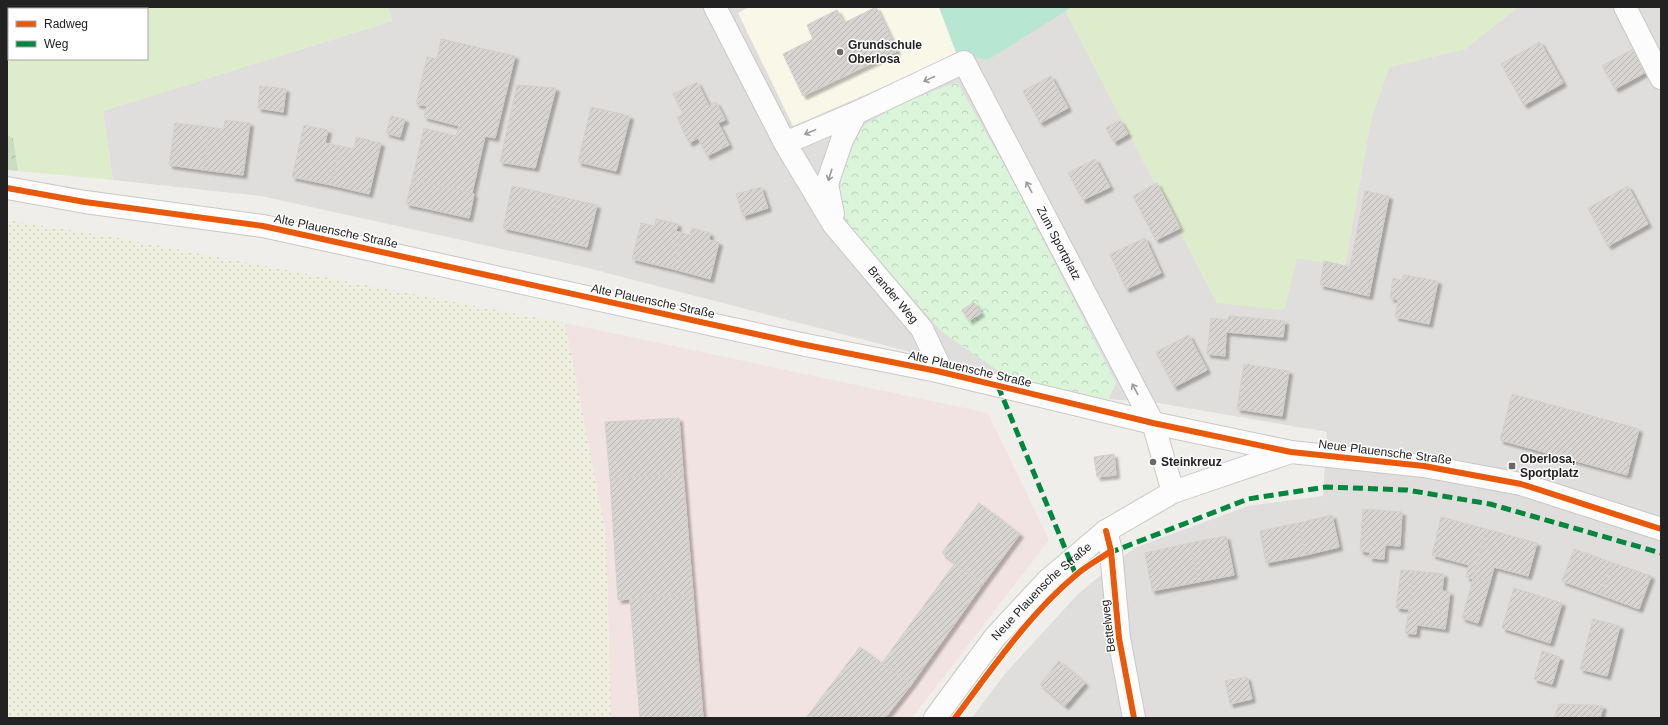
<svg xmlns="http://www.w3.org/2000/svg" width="1668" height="725" font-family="Arial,sans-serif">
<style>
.residential{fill:#dfdedc}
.commercial{fill:#f1e3e1}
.education{fill:#f8f7e8}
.farmland{fill:url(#farmland-dots)}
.grass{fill:#ddeccb;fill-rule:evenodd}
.forest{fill:url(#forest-crowns)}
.park{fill:url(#park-crowns)}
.pitch{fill:#b7e6d2}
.building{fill:url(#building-hatch);stroke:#d3d0cc;filter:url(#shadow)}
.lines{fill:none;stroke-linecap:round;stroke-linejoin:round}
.minor-casing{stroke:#c9c8c7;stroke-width:24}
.minor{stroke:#fdfcfc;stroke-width:22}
.quiet{stroke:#00873e;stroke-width:5;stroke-dasharray:10 5;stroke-linecap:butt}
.cycleway-casing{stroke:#fff;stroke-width:8}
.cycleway{stroke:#e8590c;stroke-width:6}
.oneway{stroke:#9a9a9a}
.poi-dot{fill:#6a6968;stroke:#fff;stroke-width:1.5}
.labels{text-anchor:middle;stroke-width:3;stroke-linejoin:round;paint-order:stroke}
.poi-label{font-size:12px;font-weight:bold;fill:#222;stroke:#fff;text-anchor:start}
.street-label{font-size:12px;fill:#222;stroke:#fff}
</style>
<defs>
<pattern id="farmland-dots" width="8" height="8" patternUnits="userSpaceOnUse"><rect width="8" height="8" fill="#efefdf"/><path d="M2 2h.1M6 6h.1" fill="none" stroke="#cdcdbf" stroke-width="1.8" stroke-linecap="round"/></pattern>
<pattern id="forest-crowns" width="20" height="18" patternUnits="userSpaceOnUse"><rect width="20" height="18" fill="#cbdec1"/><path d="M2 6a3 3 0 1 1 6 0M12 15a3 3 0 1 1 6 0" fill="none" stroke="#aebea6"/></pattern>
<pattern id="park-crowns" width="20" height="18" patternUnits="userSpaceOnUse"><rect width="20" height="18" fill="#daf5da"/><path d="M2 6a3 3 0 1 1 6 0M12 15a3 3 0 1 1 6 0" fill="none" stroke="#bbd2bb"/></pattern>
<pattern id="building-hatch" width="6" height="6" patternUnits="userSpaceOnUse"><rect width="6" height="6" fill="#d7d4d2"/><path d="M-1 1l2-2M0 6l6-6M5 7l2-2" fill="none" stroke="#b8b6b4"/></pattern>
<filter id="shadow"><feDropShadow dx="3.5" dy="3.5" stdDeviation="1" flood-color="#0004"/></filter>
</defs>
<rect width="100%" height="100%" fill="#f0eeeb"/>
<!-- residential -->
<path class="residential" d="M388,7H939L957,55L988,60L1065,10L1217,303L1297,258L1345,265L1371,119L1389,67L1465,49L1518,7H1661V718H972L1003,676L1078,594L1134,548L1248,506L1323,496L1327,432L1158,403L1109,399L1007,377L580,266L261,196L113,180L103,111L392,21Z"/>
<!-- commercial -->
<path class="commercial" d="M565,323L988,413L1049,540L912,718H611L606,535Z"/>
<!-- education -->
<path class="education" d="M749,7H939L957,55L793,126L738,13Z"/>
<!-- farmland -->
<path class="farmland" d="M7,220L118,238L565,323L606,535L611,718H7Z"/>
<!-- grass -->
<g class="grass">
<path d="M7,7H388L392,21L103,111L113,180L18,171L13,138L7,135ZM9,9H147V59H9Z"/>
<path d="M1072,7H1518L1465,49L1389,67L1371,119L1345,265L1297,258L1284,310L1217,303L1065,10Z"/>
</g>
<!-- forest -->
<path class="forest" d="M7,135L13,138L18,171L7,170Z"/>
<!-- park -->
<path class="park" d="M957,82L1012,179L1116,383L1109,399L1007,377L941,331L850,227L838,206L844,158L861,127L904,102Z"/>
<!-- pitch -->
<path class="pitch" d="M939,7H1072L988,60L957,55Z"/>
<!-- building -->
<g class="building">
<path d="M876,7L897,51L803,96L783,54L813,39L807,25L837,10L844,23Z"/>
<path d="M441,39L515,56L495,138L485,136L472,193L412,180L424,128L456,136L459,126L424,117L427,106L416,104L427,57L437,59Z"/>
<path d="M1540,42L1563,83L1524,105L1501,64Z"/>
<path d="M1635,48L1648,71L1615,89L1602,66Z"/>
<path d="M1051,76L1068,108L1040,123L1023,91Z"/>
<path d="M697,82L709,106L716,102L725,120L718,123L729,145L707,156L698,138L689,143L677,117L683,114L673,94Z"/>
<path d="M517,85L556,88L535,168L500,162Z"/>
<path d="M260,86L286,89L283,112L258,108Z"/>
<path d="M591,107L630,116L616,171L578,162Z"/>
<path d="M391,116L405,119L400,137L386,133Z"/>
<path d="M225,120L250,123L243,175L204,170L209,127L224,129Z"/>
<path d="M1120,120L1128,134L1114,142L1106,128Z"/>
<path d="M175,123L209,127L204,170L169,165Z"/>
<path d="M304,125L328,130L325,143L340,146L331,185L292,177Z"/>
<path d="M356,137L381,143L369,194L331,185L340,146L354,149Z"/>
<path d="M1095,159L1110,187L1083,200L1068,173Z"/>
<path d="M412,180L474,194L469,218L406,204Z"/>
<path d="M1157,183L1180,228L1156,240L1133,196Z"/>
<path d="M512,186L558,196L548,238L503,228Z"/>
<path d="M1628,186L1648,224L1608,246L1588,208Z"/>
<path d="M761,187L768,208L743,216L736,194Z"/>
<path d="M1365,191L1389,196L1369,296L1320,285L1324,261L1350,267Z"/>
<path d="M558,196L597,205L587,247L548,238Z"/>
<path d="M656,219L678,224L676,231L682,233L673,269L632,259L641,223L655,226Z"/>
<path d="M692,228L710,233L709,240L719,242L710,279L673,269L682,233L690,235Z"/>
<path d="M1145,238L1161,273L1126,289L1110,254Z"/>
<path d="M1404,275L1438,281L1429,324L1395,317L1398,300L1390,298L1393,278L1402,280Z"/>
<path d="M974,302L981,313L969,321L962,310Z"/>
<path d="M1229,316L1285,321L1283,337L1226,332L1225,356L1207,354L1211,318L1228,320Z"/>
<path d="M1189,335L1207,370L1174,387L1156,352Z"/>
<path d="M1244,364L1289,371L1282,416L1237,409Z"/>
<path d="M1512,394L1639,429L1627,475L1500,440Z"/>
<path d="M679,418L683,473L610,479L605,422Z"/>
<path d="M1114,454L1116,475L1097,477L1094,457Z"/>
<path d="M683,473L693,594L618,600L610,479Z"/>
<path d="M979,503L1020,534L983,584L942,553Z"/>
<path d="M1363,509L1402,512L1400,546L1385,545L1384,559L1369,558L1370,552L1360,551Z"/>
<path d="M1332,515L1339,547L1306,555L1298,523Z"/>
<path d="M1441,517L1486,529L1473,579L1466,577L1469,565L1432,555Z"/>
<path d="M1298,523L1306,555L1266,563L1260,531Z"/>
<path d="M1486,529L1537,543L1528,576L1494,567L1490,582L1473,579Z"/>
<path d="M1226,536L1234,575L1198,582L1190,543Z"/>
<path d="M1190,543L1198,582L1152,591L1145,553Z"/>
<path d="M1574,549L1613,563L1601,595L1562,581Z"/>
<path d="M955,563L983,584L911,685L882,663Z"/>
<path d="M1613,563L1651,576L1639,609L1601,595Z"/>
<path d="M1401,570L1414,571L1409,609L1396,608Z"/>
<path d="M1414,571L1444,574L1442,591L1450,592L1447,615L1409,609Z"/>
<path d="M1473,579L1490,582L1478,623L1462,618Z"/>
<path d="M1514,588L1562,603L1550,643L1502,628Z"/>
<path d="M693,594L703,718H640L630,599Z"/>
<path d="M1409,609L1447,615L1445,629L1417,625L1416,634L1405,633Z"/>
<path d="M1593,619L1620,626L1607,676L1580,669Z"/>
<path d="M860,647L911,685L885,718H806Z"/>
<path d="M1542,651L1560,657L1552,684L1534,679Z"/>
<path d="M1059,661L1085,683L1065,706L1040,684Z"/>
<path d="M1247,677L1252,699L1230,704L1225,681Z"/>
<path d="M1559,704L1593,705L1590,718H1554Z"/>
<path d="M1593,705L1603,706L1600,718H1590Z"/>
</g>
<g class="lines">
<defs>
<g id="minor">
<path id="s1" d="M715,7L785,143L834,225L922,329L938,363L937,371"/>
<path d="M1625,7L1661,78"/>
<path id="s2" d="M785,143L856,113L964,62L1153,423L1173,492"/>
<path d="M7,188L85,202L263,226L801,344L937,371L1153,423L1291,452"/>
<path d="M833,214L827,184L842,140L856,113"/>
<path d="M1106,531L1111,551L1119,638L1134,718"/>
<path id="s3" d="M935,718L995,637L1047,581L1106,531L1173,492L1291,452L1424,466L1521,484L1661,529"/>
</g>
</defs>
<!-- minor casing -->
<use href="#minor" class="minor-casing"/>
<!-- minor -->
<use href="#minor" class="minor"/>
<!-- quiet -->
<g class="quiet">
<path d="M998,386L1076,575"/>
<path d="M1109,553L1248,499L1326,487L1407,490L1490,504L1661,553"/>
</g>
<defs>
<g id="cycleway">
<path d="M7,188L85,202L263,226L801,344L937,371L1153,423L1291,452L1424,466L1521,484L1661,529"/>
<path d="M1106,531L1111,551L1119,638L1134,718"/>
<path d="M955,718C991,670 1029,614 1076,575C1086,566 1100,559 1111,551"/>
</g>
</defs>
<!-- cycleway casing -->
<use href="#cycleway" class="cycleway-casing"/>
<!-- cycleway -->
<use href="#cycleway" class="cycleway"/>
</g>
<!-- one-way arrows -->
<defs><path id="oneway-shaft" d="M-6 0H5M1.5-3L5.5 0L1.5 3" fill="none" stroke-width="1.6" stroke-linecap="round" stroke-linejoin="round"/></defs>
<g class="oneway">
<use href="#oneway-shaft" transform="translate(929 79) rotate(155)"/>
<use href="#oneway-shaft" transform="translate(810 132) rotate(157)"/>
<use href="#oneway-shaft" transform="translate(830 175) rotate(108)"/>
<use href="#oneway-shaft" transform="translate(1029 187) rotate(-118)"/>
<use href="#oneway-shaft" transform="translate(1135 389) rotate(-118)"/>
</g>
<!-- markers -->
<g class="poi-dot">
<circle cx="840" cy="52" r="4"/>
<circle cx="1153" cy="462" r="4"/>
<rect x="1508" y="462" width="8" height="8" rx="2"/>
</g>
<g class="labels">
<!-- poi labels -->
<g class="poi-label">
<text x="848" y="49">Grundschule<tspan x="848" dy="14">Oberlosa</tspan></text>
<text x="1520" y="463">Oberlosa,<tspan x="1520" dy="14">Sportplatz</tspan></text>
<text x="1161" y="466">Steinkreuz</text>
</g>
<!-- street labels -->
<g class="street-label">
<text transform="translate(336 231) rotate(12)" y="4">Alte Plauensche Straße</text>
<text dy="4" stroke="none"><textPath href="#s2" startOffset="401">Zum Sportplatz</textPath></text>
<text dy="4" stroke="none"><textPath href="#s1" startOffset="340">Brander Weg</textPath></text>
<text transform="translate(653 301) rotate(12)" y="4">Alte Plauensche Straße</text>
<text transform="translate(970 369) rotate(13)" y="4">Alte Plauensche Straße</text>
<text transform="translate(1385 452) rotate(7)" y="4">Neue Plauensche Straße</text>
<text dy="4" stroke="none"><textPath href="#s3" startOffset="166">Neue Plauensche Straße</textPath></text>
<text transform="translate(1108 626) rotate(-97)" y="4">Bettelweg</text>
</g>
</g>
<!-- border -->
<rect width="1668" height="725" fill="none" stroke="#222222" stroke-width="16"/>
<!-- legend -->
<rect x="8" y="8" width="140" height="52" fill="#ffffff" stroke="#a7a7a7"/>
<rect x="16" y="21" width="20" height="6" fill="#e8590c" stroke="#a7a7a7"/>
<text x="44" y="28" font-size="12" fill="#222222">Radweg</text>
<rect x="16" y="41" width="20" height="6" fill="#00873e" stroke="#a7a7a7"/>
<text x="44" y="48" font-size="12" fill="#222222">Weg</text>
</svg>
